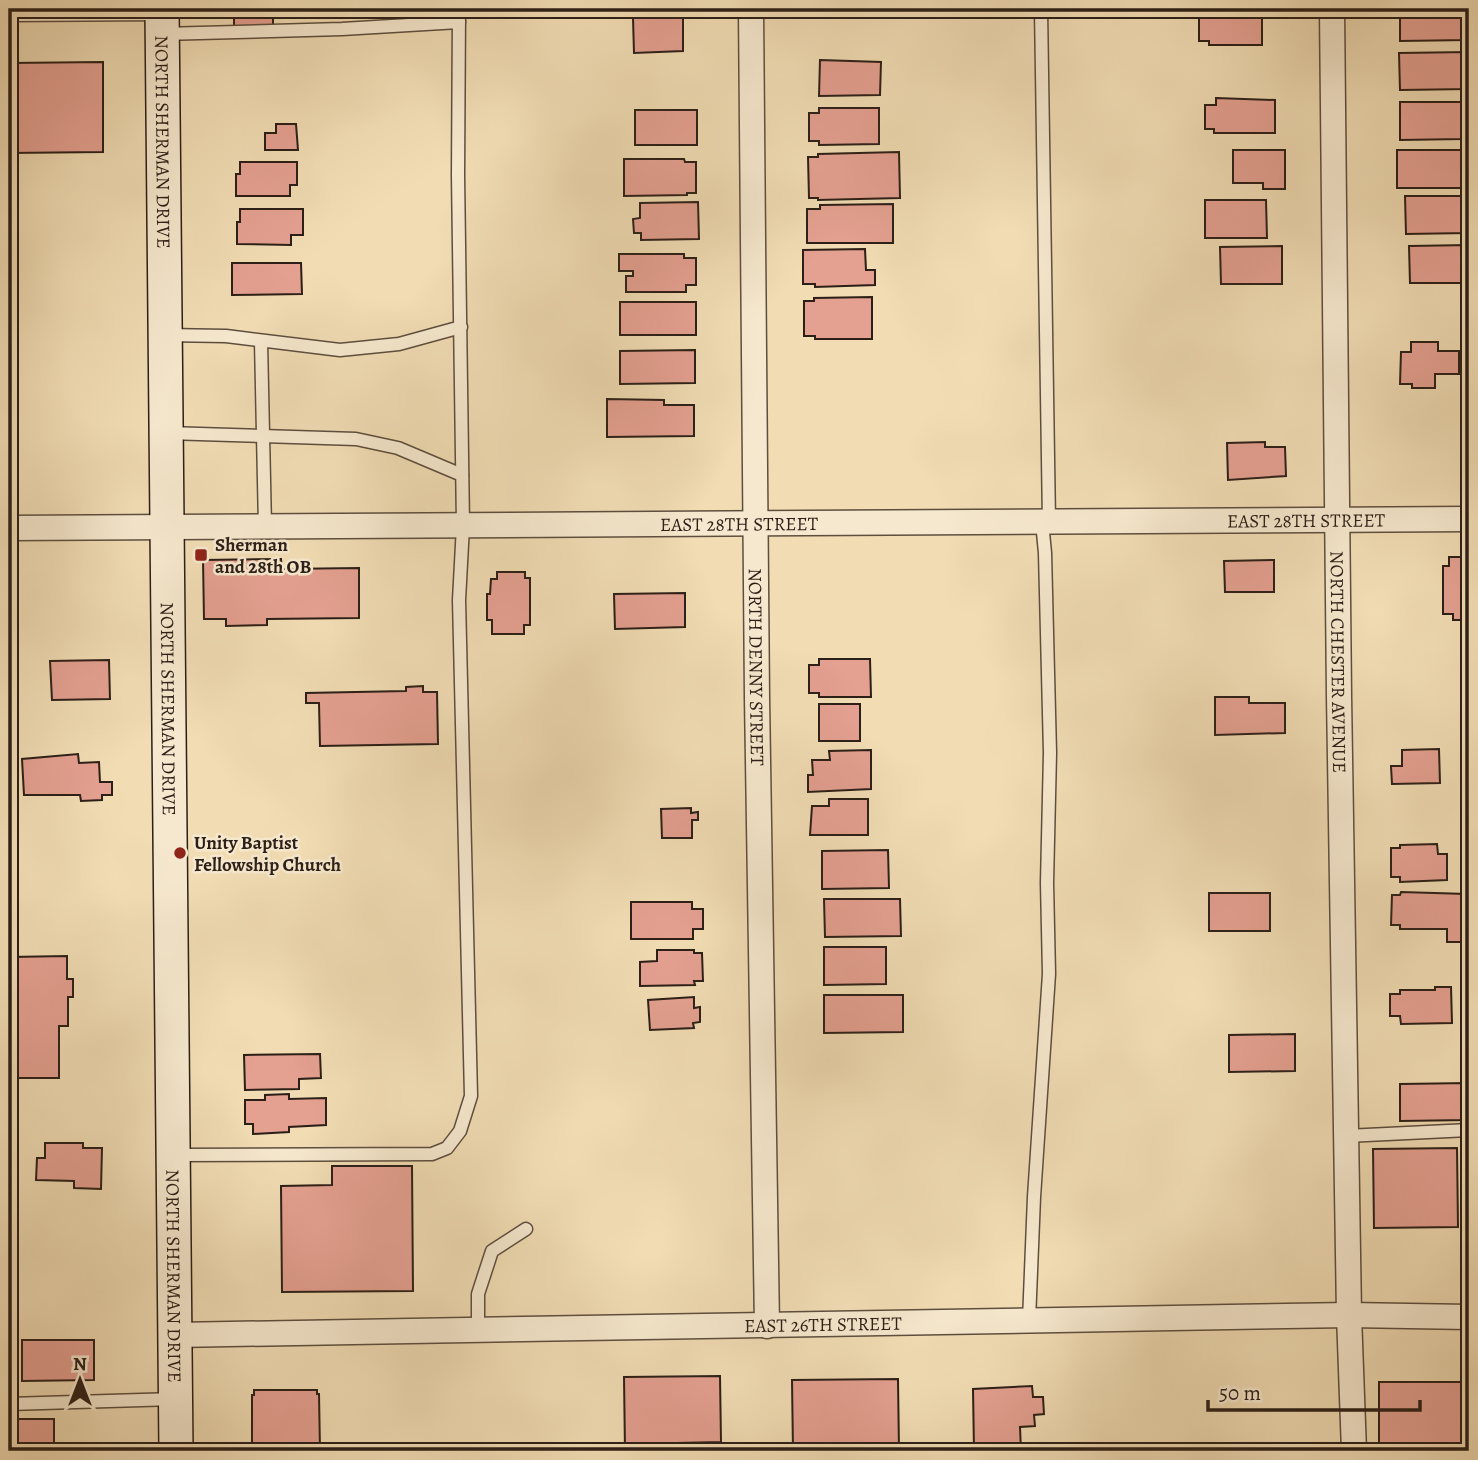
<svg xmlns="http://www.w3.org/2000/svg" width="1478" height="1460" font-family="Alegreya,serif">
<style>
.building{fill:#e4a091;stroke:#2c1f17;stroke-width:2}
.lines{fill:none;stroke-linecap:round;stroke-linejoin:round}
.service-casing{stroke:#5d4e3e;stroke-width:15}
.minor-casing{stroke:#5d4e3e;stroke-width:27}
.secondary-casing{stroke:#2c1f17;stroke-width:36}
.service{stroke:#f6e8ce;stroke-width:12}
.minor{stroke:#f6e8ce;stroke-width:24}
.secondary{stroke:#f6e8ce;stroke-width:33}
.poi-dot{fill:#8f2418;stroke:#f6e8ce;stroke-width:2.5}
.labels{text-anchor:middle;stroke-width:5;stroke-linejoin:round;paint-order:stroke}
.street-label{font-size:19px;fill:#2c1f17;stroke:#f6e8ce}
.poi-label{font-size:19px;font-weight:bold;fill:#2c1f17;stroke:#f6e8ce;text-anchor:start}
</style>
<rect width="100%" height="100%" fill="#f1dcb4"/>
<filter id="stains"><feTurbulence type="fractalNoise" baseFrequency=".00286" numOctaves="4"/><feColorMatrix values="0 0 0 0 .2 0 0 0 0 .09 0 0 0 0 .02 0 0 0 .5 -.17"/></filter>
<radialGradient id="worn" r=".72"><stop offset=".6" stop-color="#630" stop-opacity="0"/><stop offset="1" stop-color="#630" stop-opacity=".3"/></radialGradient>
<!-- building -->
<g class="building">
<rect x="234" y="9" width="39" height="18"/>
<path d="M1199,9H1262V45H1209V41H1199Z"/>
<path d="M1400,9H1467V40L1400,41Z"/>
<path d="M683,17V51L634,53L633,18Z"/>
<path d="M1469,52V89L1400,90L1399,53Z"/>
<path d="M820,60L881,62L880,95L819,96Z"/>
<path d="M103,62V152L9,153V63Z"/>
<path d="M1216,98L1275,100V133H1214V129H1205V105H1216Z"/>
<path d="M1400,102H1461L1462,139L1400,140Z"/>
<path d="M819,108H879V144L819,145V141H809V113H819Z"/>
<rect x="635" y="110" width="62" height="35"/>
<path d="M276,124H296L298,150H265V133H276Z"/>
<path d="M1233,150H1285V189H1263V183H1233Z"/>
<rect x="1397" y="150" width="72" height="38"/>
<path d="M899,152L900,198L818,200V198H809L808,157H818V154Z"/>
<path d="M624,159H684L685,162H696V193H687V195L624,196Z"/>
<path d="M240,162H297V185H290V196H236V174H240Z"/>
<path d="M1405,196H1467V233L1406,234Z"/>
<path d="M1205,200H1266L1267,238H1205Z"/>
<path d="M698,202L699,239L641,240V233H634L633,219L640,218V203Z"/>
<path d="M893,204V243H807V209H820V205Z"/>
<path d="M240,209H303V235H291V245L237,244V222H240Z"/>
<path d="M1469,245V283H1410L1409,246Z"/>
<path d="M1282,246V284H1221L1220,247Z"/>
<path d="M865,249L866,270H875V285L815,287V284H803V250Z"/>
<path d="M619,254H684V258H696V285H686V292H626V276H633V271H619Z"/>
<path d="M232,263H301L302,294L232,295Z"/>
<path d="M872,297V339H815V336H804V301H814V298Z"/>
<rect x="620" y="302" width="76" height="33"/>
<path d="M1411,342H1438V351H1459V374H1435V388H1412V384H1400L1401,352H1411Z"/>
<path d="M695,350V383L620,384V351Z"/>
<path d="M607,399L664,400V405H694V436L607,437Z"/>
<path d="M1265,442V447H1285L1286,476L1228,480L1227,443Z"/>
<path d="M1449,557H1469V603H1463V620H1453V614H1443V566H1449Z"/>
<path d="M281,559L282,569L359,568V618L267,619V625L226,626V619H204L203,560Z"/>
<path d="M1274,560V592H1225L1224,561Z"/>
<path d="M497,572H525V578H530V625H524V634H492V620H487V594H490L491,579H497Z"/>
<path d="M685,593V627L615,629L614,594Z"/>
<path d="M819,659H870L871,697H819V693H809V665H819Z"/>
<path d="M109,660L110,699L52,700L50,661Z"/>
<path d="M423,686V692H437L438,744L320,746L319,703H306V693L406,691V687Z"/>
<path d="M1215,697H1249V703H1285V733L1215,735Z"/>
<rect x="819" y="704" width="41" height="37"/>
<path d="M1439,749L1440,783L1392,784L1391,766H1402V750Z"/>
<path d="M871,750V789L808,792V775H813L812,760H830L829,751Z"/>
<path d="M78,754L79,763L99,762L100,782H112V795H102V800L81,801L80,795H24L22,759Z"/>
<path d="M829,799H868V835H810L812,806H829Z"/>
<path d="M691,808V813L698,812V820H692V838H662L661,809Z"/>
<path d="M1437,844L1438,854H1447V880L1400,882V877H1391V848H1400V845Z"/>
<path d="M888,850L889,888L822,889V851Z"/>
<path d="M1401,892L1467,894V942H1447V929H1400V925H1391L1392,895H1400Z"/>
<rect x="1209" y="893" width="61" height="38"/>
<path d="M824,899H900L901,936L825,937Z"/>
<path d="M631,902H692V909H703V929H693V939H631Z"/>
<path d="M824,947H886V984L824,985Z"/>
<path d="M657,950H694V953H702L703,981H694L695,985L640,986V962L657,961Z"/>
<path d="M67,956V979H73V997H68V1026H59V1078H9V957Z"/>
<path d="M1435,987H1451L1452,1023L1401,1024L1400,1016H1390V994H1400V990H1435Z"/>
<path d="M824,995H903V1032L824,1033Z"/>
<path d="M694,997V1008L700,1007V1022L693,1023L694,1028L650,1030L648,1000Z"/>
<path d="M1295,1034V1071L1229,1072V1035Z"/>
<path d="M320,1054L321,1078L299,1079V1089L245,1090L244,1055Z"/>
<path d="M1469,1083V1120L1400,1121V1084Z"/>
<path d="M289,1094V1099L326,1098V1125L289,1127V1132L253,1134V1124H245V1100H265V1095Z"/>
<path d="M45,1143H83V1148H102L101,1189L74,1188V1181L36,1180L37,1158H45Z"/>
<path d="M1457,1148L1458,1227L1374,1228L1373,1149Z"/>
<path d="M332,1166H412L413,1291L282,1292L281,1186L332,1185Z"/>
<path d="M22,1340H94V1380L22,1381Z"/>
<path d="M720,1376L721,1442L677,1443L678,1451H625L624,1377Z"/>
<path d="M898,1379L899,1451H793L792,1380Z"/>
<rect x="1379" y="1382" width="90" height="69"/>
<path d="M1032,1386L1033,1397H1043L1044,1414L1034,1415L1035,1426L1020,1427L1021,1451H974L973,1389Z"/>
<path d="M254,1390H317V1394H319L320,1451H252V1395H254Z"/>
<rect x="9" y="1419" width="45" height="32"/>
</g>
<g class="lines">
<defs>
<g id="service">
<path d="M1041,9L1049,522"/>
<path d="M9,15L162,14"/>
<path d="M162,34L342,29L459,22"/>
<path d="M165,335L226,336L340,350L399,344L461,327"/>
<path d="M261,341L265,527"/>
<path d="M167,433L356,439L398,448L462,475"/>
<path d="M1346,1136L1469,1130"/>
<path d="M173,1155L432,1154L447,1148L460,1131L471,1096L459,600L463,526L458,175L459,9"/>
<path d="M1029,1321L1034,1197L1049,974L1047,883L1050,753L1045,553L1042,522"/>
<path d="M478,1331V1294L492,1251L526,1229"/>
<path d="M9,1404L175,1399"/>
</g>
<g id="minor">
<path id="s1" d="M751,9L757,698L767,1326"/>
<path id="s2" d="M1332,9L1339,696L1349,1315L1354,1451"/>
<path id="s3" d="M9,528L1469,519"/>
<path id="s4" d="M175,1335L1349,1315L1469,1317"/>
</g>
<g id="secondary">
<path id="s5" d="M162,9L176,1451"/>
</g>
</defs>
<!-- service casing -->
<use href="#service" class="service-casing"/>
<!-- minor casing -->
<use href="#minor" class="minor-casing"/>
<!-- secondary casing -->
<use href="#secondary" class="secondary-casing"/>
<!-- service -->
<use href="#service" class="service"/>
<!-- minor -->
<use href="#minor" class="minor"/>
<!-- secondary -->
<use href="#secondary" class="secondary"/>
</g>
<!-- markers -->
<g class="poi-dot">
<rect x="194" y="548" width="14" height="14" rx="3.5"/>
<circle cx="180" cy="853" r="7"/>
</g>
<g class="labels">
<!-- street labels -->
<g class="street-label">
<text dy="7" stroke="none"><textPath href="#s5" startOffset="133">NORTH SHERMAN DRIVE</textPath></text>
<text dy="7" stroke="none"><textPath href="#s3" startOffset="1297">EAST 28TH STREET</textPath></text>
<text dy="7" stroke="none"><textPath href="#s3" startOffset="730">EAST 28TH STREET</textPath></text>
<text dy="7" stroke="none"><textPath href="#s2" startOffset="653">NORTH CHESTER AVENUE</textPath></text>
<text dy="7" stroke="none"><textPath href="#s1" startOffset="658">NORTH DENNY STREET</textPath></text>
<text dy="7" stroke="none"><textPath href="#s5" startOffset="700">NORTH SHERMAN DRIVE</textPath></text>
<text dy="7" stroke="none"><textPath href="#s5" startOffset="1267">NORTH SHERMAN DRIVE</textPath></text>
<text dy="7" stroke="none"><textPath href="#s4" startOffset="648">EAST 26TH STREET</textPath></text>
</g>
<!-- poi labels -->
<g class="poi-label">
<text x="215" y="551">Sherman<tspan x="215" dy="22">and 28th OB</tspan></text>
<text x="194" y="849">Unity Baptist<tspan x="194" dy="22">Fellowship Church</tspan></text>
</g>
</g>
<!-- margin -->
<rect width="1478" height="1460" fill="none" stroke="#f1dcb4" stroke-width="35"/>
<rect x="10" y="10" width="1457" height="1439" fill="none" stroke="#2c1f17" stroke-width="3.5"/>
<rect x="18" y="18" width="1443" height="1425" fill="none" stroke="#2c1f17" stroke-width="2"/>
<!-- north arrow -->
<g transform="translate(80 1380)" stroke="#f6e8ce" stroke-width="5" paint-order="stroke">
<path d="M0-5L12 26L0 18L-12 26Z" fill="#2c1f17"/>
<text y="-10" font-size="19" font-weight="bold" text-anchor="middle" fill="#2c1f17">N</text>
</g>
<!-- scale -->
<path d="M1208 1400v10h212v-10" fill="none" stroke="#2c1f17" stroke-width="3.5"/>
<text x="1219" y="1400" font-size="21" fill="#2c1f17" stroke="#f6e8ce" stroke-width="5" paint-order="stroke">50 m</text>
<rect width="100%" height="100%" filter="url(#stains)"/>
<rect width="100%" height="100%" fill="url(#worn)"/>
</svg>
